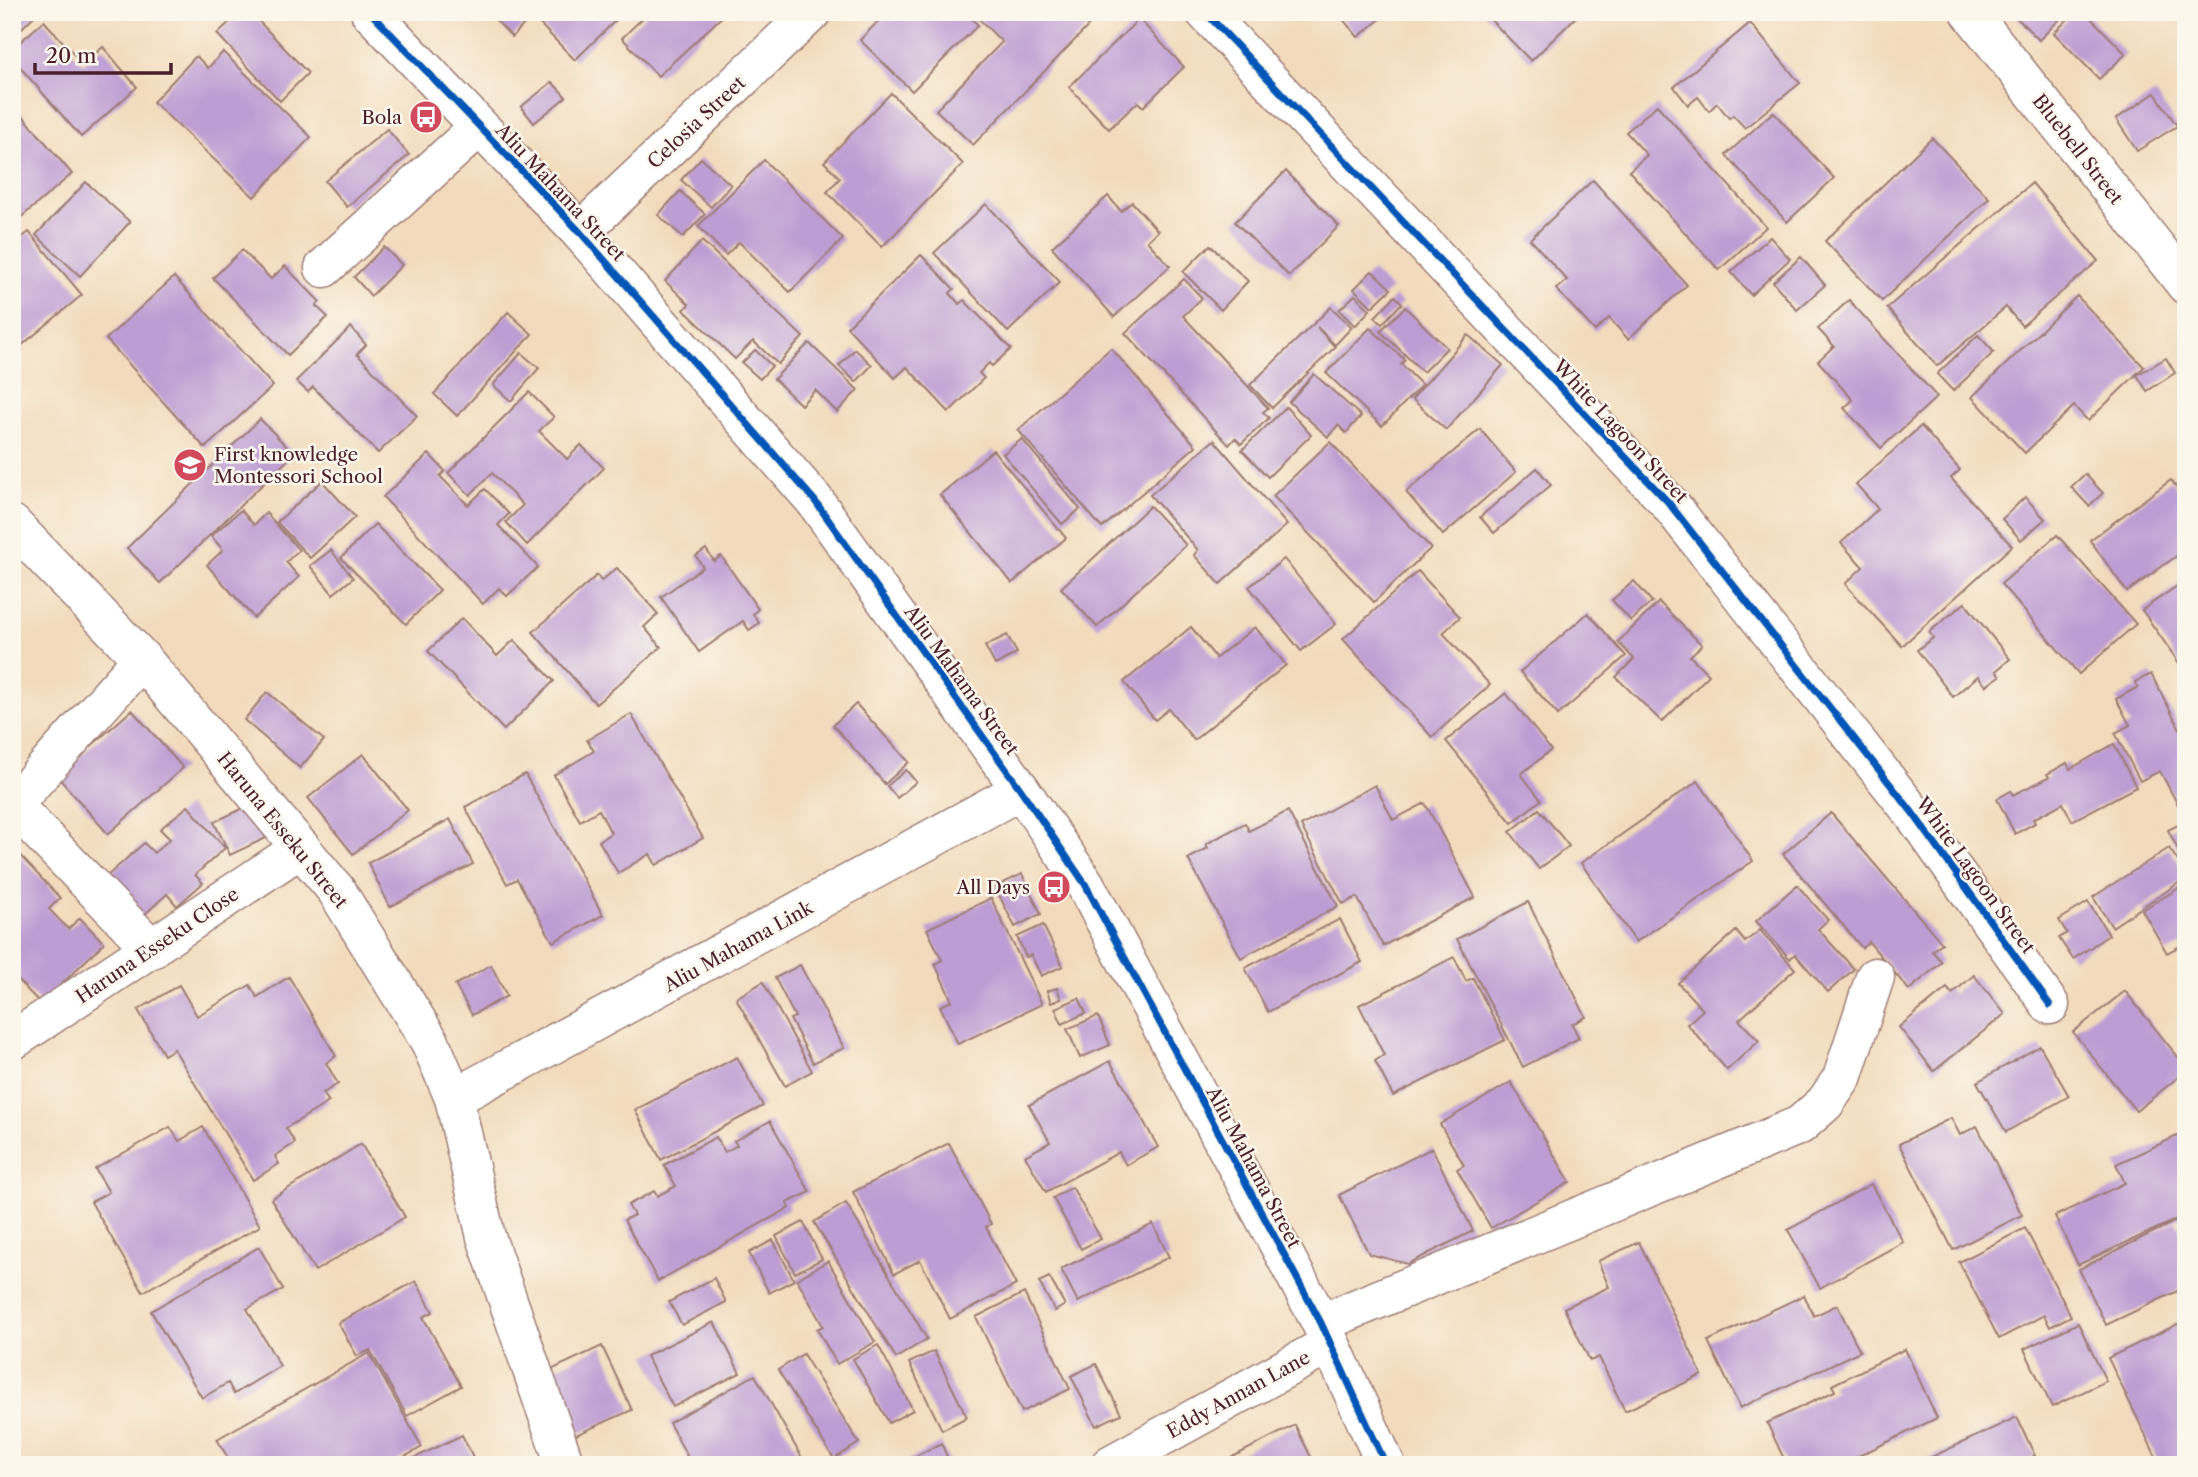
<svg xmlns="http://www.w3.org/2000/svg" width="2198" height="1477" font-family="'Libre Caslon Text',serif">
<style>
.building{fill:#bd9dd3}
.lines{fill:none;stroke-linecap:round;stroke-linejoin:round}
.minor-casing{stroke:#9e7d74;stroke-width:41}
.minor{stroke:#fff;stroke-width:38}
.cycleway-casing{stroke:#fbf7ec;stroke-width:11}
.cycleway{stroke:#0057b8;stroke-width:7}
.labels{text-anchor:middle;stroke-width:5;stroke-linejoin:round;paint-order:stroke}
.poi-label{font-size:19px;fill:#4a1f2b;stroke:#fbf7ec;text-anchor:end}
.street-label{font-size:19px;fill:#4a1f2b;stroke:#fbf7ec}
</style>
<rect width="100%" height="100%" fill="#fbf7ec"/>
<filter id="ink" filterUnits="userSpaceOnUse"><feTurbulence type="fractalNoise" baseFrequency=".0143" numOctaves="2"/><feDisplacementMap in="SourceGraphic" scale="14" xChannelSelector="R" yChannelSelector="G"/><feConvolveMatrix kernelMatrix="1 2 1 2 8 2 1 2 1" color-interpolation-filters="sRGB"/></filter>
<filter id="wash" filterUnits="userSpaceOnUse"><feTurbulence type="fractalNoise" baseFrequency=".00686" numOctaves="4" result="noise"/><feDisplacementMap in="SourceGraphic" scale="28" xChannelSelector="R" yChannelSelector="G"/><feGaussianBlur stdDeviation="1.57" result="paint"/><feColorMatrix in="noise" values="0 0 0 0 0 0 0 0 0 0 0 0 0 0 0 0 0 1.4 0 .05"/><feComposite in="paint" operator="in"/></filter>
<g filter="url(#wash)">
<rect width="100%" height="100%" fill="#f2dbbc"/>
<g id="blocks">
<!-- building -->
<g class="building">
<path d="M12,12H38L17,33L12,28Z"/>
<path d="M240,12H250L308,73L280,101L217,34Z"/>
<path d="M488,12H624L575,60L532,16L512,37Z"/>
<path d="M649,12H727L658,76L622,38Z"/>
<path d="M887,12H965L978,25L912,91L860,40Z"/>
<path d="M972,12H1102L973,145L936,110L1002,42Z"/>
<path d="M1345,12H1389L1358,37L1340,16Z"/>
<path d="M1483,12H1581L1531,61Z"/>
<path d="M2011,12H2067L2039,40Z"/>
<path d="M2075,12H2085L2126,54L2099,79L2054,33Z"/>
<path d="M1139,19L1184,67L1143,107L1138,102L1109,129L1069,87Z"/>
<path d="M44,21L83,64L103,47L137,87L81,137L12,58V49Z"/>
<path d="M1750,23L1800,83L1745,128L1733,115L1729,118L1717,103L1709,111L1698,97L1688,105L1674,87Z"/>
<path d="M223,52L311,137L254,197L153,102L196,56L208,68Z"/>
<path d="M552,82L566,97L534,123L521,107Z"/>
<path d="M891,93L963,164L882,247L827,192L840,178L824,162Z"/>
<path d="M2155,93L2177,126L2137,151L2116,119Z"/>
<path d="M12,103L72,174L12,225Z"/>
<path d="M1657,105L1766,227L1719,270L1629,171L1647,155L1626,132Z"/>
<path d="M1773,112L1834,178L1787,222L1726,155Z"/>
<path d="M387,129L409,155L347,207L325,181Z"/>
<path d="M1932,138L1989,198L1882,301L1825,241Z"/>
<path d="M701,158L731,185L711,207L681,180Z"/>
<path d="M764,160L843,239L790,292L739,242L726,255L698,226Z"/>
<path d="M1286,171L1339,226L1289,276L1235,222Z"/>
<path d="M1593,180L1687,285L1628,339L1609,318L1595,331L1556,289L1567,280L1530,239Z"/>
<path d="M86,182L130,222L80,276L36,235Z"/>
<path d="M2032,183L2098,261L2022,326L2006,307L1937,366L1887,308Z"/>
<path d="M680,191L705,214L683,237L658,215Z"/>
<path d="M1108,196L1121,211L1132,202L1158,231L1147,241L1170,266L1114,317L1052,247Z"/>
<path d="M986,204L1060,282L1008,332L934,253Z"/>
<path d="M29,232L82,295L21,346L12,335V245Z"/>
<path d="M1770,237L1790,259L1751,295L1731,272Z"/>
<path d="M702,241L803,337L778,364L753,341L735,359L684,310L689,304L665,281Z"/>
<path d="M1210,245L1248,281L1221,310L1183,272Z"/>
<path d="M384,247L402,265L371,296L354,277Z"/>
<path d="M242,250L271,279L285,266L320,302L316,306L328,317L288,355L213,278Z"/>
<path d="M921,255L954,289L950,293L959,304L964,300L1011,349L992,366L989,363L979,373L984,378L949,412L907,367L895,378L847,327Z"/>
<path d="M1801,257L1825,285L1797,310L1773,282Z"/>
<path d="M1372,271L1391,289L1372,307L1354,289Z"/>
<path d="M174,277L273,386L205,448L106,339Z"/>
<path d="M1184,279L1202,298L1183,316L1268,408L1263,412L1269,418L1241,444L1235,438L1229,445L1125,333Z"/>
<path d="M1355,295L1370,310L1355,326L1339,310Z"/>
<path d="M1395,296L1402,303L1382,324L1375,317Z"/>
<path d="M2077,296L2144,367L2088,421L2074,406L2025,453L1972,397Z"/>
<path d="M1849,300L1937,397L1881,448L1844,408L1853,400L1818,361L1834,346L1818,329Z"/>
<path d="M1331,307L1352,327L1335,345L1317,327L1335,347L1272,408L1250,385Z"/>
<path d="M1405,307L1447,348L1423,372L1380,331Z"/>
<path d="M508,312L532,334L457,416L434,394Z"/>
<path d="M351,327L366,345L357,354L417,416L378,453L313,387L308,392L296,381Z"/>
<path d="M1370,328L1405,360L1401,364L1422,385L1382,426L1326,373Z"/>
<path d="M1468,335L1503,365L1446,430L1412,399Z"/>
<path d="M1978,335L1994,352L1953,391L1937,374Z"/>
<path d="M809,343L858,390L837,412L815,390L801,405L774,379Z"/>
<path d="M1111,348L1196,446L1102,528L1018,430Z"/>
<path d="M855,349L872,365L856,382L839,366Z"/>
<path d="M755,350L772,366L760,379L742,363Z"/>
<path d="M521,353L539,368L511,401L493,385Z"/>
<path d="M2166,358L2175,373L2147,391L2137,375Z"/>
<path d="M1314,374L1361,416L1346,433L1338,425L1328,437L1289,402Z"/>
<path d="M529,392L554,417L539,431L567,459L581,445L604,468L527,545L506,522L523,505L492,473L470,495L448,473Z"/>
<path d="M1286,407L1311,435L1268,477L1242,450Z"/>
<path d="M260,419L294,454L160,583L127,548Z"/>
<path d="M1921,426L1960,470L1951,478L2012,546L1902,646L1845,584L1863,567L1841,543L1878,509L1856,484Z"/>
<path d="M1480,429L1516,472L1443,535L1406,492Z"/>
<path d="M1022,439L1080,509L1062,524L1003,454Z"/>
<path d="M1214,440L1287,525L1220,584L1194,555L1198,550L1150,495Z"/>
<path d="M1330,442L1431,548L1374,602L1273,496Z"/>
<path d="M993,450L1066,538L1012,583L940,495Z"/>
<path d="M429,454L445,471L440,476L468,505L485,489L509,514L498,525L538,567L507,596L499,588L483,604L383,497Z"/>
<path d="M1537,468L1551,485L1494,533L1480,517Z"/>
<path d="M2085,474L2103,493L2089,506L2071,487Z"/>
<path d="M2171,480L2186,500V549L2127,592L2090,540Z"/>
<path d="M322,481L355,517L310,558L277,522Z"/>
<path d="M2025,497L2045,519L2021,540L2002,519Z"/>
<path d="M1150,506L1186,545L1097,627L1061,588Z"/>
<path d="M241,510L254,525L266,513L299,550L286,562L299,577L254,618L207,565L223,550L211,536Z"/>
<path d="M375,524L440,590L406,624L341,558Z"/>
<path d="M2057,535L2136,624L2079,674L2001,584Z"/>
<path d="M706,549L714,561L721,556L758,609L753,614L759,623L749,630L743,621L699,652L661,597L703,567L696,556Z"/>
<path d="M331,550L353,578L333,594L310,566Z"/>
<path d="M1284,559L1336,624L1301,651L1249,587Z"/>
<path d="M617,568L658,614L644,627L661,647L596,704L533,632L597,575L601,581Z"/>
<path d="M1418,571L1460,617L1443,633L1490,685L1432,737L1343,639Z"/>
<path d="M2186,580V673L2142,610Z"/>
<path d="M1634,581L1652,602L1631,621L1612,600Z"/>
<path d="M1659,602L1702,645L1690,656L1709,675L1662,722L1616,677L1634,659L1618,642Z"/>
<path d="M1965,603L2010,659L1996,671L2000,676L1986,686L1978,676L1953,697L1917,650L1933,638L1929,632Z"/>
<path d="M1588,613L1626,656L1558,715L1520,672Z"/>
<path d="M462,618L497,656L514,640L554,681L504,730L428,651Z"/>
<path d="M1191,627L1216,658L1255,627L1286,665L1194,740L1169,709L1155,720L1124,682Z"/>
<path d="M1007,635L1017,653L995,665L985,646Z"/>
<path d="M2151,674L2180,729L2186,726V820L2160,771L2140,781L2115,733L2130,725L2116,699L2138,687L2135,682Z"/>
<path d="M267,692L324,740L300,768L244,720Z"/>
<path d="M1506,693L1551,750L1521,774L1541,800L1512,823L1446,741Z"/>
<path d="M856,704L909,762L885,784L833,725Z"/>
<path d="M132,710L183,768L108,834L57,776Z"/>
<path d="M631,714L703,838L656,865L650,854L618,873L599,841L611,833L599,810L580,821L554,775L594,751L587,740Z"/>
<path d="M2114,744L2136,787L2072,821L2063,803L2033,819L2035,823L2015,834L1997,799L2011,791L2013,795L2049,777L2047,774L2067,763L2070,769Z"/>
<path d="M363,754L408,810L353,854L308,798Z"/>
<path d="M906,770L916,782L897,798L887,786Z"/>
<path d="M525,774L603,915L553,942L517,879L507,884L465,807Z"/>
<path d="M1698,781L1753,861L1636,942L1581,863Z"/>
<path d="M1375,785L1393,820L1425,803L1475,897L1383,946L1357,897L1343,904L1301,826Z"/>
<path d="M250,805L266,838L230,855L214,822Z"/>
<path d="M188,806L225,848L195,875L203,883L177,906L167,894L142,917L107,876L144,843L154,853L170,839L160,829Z"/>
<path d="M1539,809L1569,846L1539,869L1510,832Z"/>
<path d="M1288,811L1338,906L1241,958L1188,859L1208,848L1206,844L1245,823L1249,831Z"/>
<path d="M1831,813L1942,943L1932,951L1942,962L1909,990L1869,942L1862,948L1783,854Z"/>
<path d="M450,819L473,864L390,907L368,863Z"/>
<path d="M2186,821V865L2168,830Z"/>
<path d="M12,847L60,898L49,909L68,929L80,918L104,943L41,1004L12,974Z"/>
<path d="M2169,848L2186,873V878L2112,927L2093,897Z"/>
<path d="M1022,874L1041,914L1015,927L995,887Z"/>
<path d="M2186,884V943L2167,953L2142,910Z"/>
<path d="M1797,885L1828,920L1818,929L1854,969L1828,992L1795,954L1790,959L1756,921Z"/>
<path d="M991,898L1042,1004L958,1044L940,1006L952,1001L935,964L942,960L927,929Z"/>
<path d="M1528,902L1586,1017L1572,1024L1579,1038L1523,1067L1457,939Z"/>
<path d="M2088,902L2109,935L2073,959L2059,938L2067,933L2059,920Z"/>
<path d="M1340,919L1362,962L1268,1012L1245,968Z"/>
<path d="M1043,925L1063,966L1041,976L1031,955L1026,957L1017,937Z"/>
<path d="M1760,930L1795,969L1739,1020L1759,1041L1727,1070L1687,1024L1703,1010L1678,983L1736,931L1745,942Z"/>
<path d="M1454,957L1466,981L1473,978L1505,1040L1393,1096L1375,1061L1384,1055L1359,1005Z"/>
<path d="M491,965L507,996L472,1015L455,985Z"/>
<path d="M800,965L844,1048L813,1063L790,1019L795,1017L775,978Z"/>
<path d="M1974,975L2005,1014L1934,1071L1899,1027L1947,988L1952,994Z"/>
<path d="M289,977L336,1056L326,1063L338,1084L323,1093L329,1102L286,1128L295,1143L275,1156L279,1164L253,1180L174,1049L164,1055L138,1010L179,985L197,1016L250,985L257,997Z"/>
<path d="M763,982L812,1071L785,1086L736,998Z"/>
<path d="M1057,988L1061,999L1051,1003L1047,991Z"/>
<path d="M2125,991L2186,1067V1071L2136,1111L2073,1032Z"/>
<path d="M1079,998L1086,1013L1062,1024L1055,1008Z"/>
<path d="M1098,1016L1110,1045L1080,1058L1067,1029Z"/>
<path d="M2040,1046L2069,1096L2006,1132L1977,1082Z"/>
<path d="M737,1057L763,1106L661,1160L635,1110Z"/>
<path d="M1110,1061L1158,1147L1126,1165L1119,1152L1046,1192L1025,1156L1050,1142L1029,1105Z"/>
<path d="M1511,1082L1570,1182L1491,1228L1457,1169L1464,1165L1440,1124Z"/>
<path d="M1951,1118L1960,1135L1977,1126L2022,1215L1953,1250L1899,1144Z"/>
<path d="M770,1121L810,1192L787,1203L789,1208L658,1281L624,1220L634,1215L628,1205L654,1191L657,1196L676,1186L664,1165L716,1137L725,1152L737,1145L734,1141Z"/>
<path d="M170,1127L179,1141L203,1127L260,1226L143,1292L91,1202L109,1192L95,1169Z"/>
<path d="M2186,1132V1215L2078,1265L2055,1216L2125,1183L2116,1164Z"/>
<path d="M949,1143L991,1224L986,1227L1016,1285L950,1319L920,1260L894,1274L853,1192Z"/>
<path d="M361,1144L405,1217L315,1271L271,1199Z"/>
<path d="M1432,1148L1473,1231L1408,1264L1369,1254L1339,1195Z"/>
<path d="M1871,1184L1903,1242L1820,1288L1788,1230Z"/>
<path d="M1072,1187L1101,1239L1081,1249L1053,1198Z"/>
<path d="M846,1203L927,1339L896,1358L814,1222Z"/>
<path d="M2176,1221L2186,1240V1287L2106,1325L2079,1269Z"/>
<path d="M803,1222L822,1259L795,1273L776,1236Z"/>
<path d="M1153,1224L1169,1257L1078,1302L1061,1269Z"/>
<path d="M2025,1228L2071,1316L2050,1327L2044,1315L1999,1339L1959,1262Z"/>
<path d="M773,1240L794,1280L769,1293L749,1253Z"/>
<path d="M1639,1242L1702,1375L1625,1411L1599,1357L1590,1361L1564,1308L1609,1287L1598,1261Z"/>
<path d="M259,1247L283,1289L247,1309L280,1366L234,1394L228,1383L202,1398L151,1311Z"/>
<path d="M828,1261L875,1342L837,1364L817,1329L823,1326L797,1279Z"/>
<path d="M1049,1277L1065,1305L1055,1311L1039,1282Z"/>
<path d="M714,1278L726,1302L682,1325L669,1302Z"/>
<path d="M416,1281L433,1312L423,1317L461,1386L407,1416L370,1350L357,1356L338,1323Z"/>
<path d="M1024,1293L1070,1389L1022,1412L976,1317Z"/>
<path d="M1804,1295L1814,1316L1837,1305L1860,1351L1740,1408L1708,1341Z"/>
<path d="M714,1322L740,1373L673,1407L646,1356Z"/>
<path d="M2078,1323L2106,1381L2052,1407L2024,1349Z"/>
<path d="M2180,1323L2186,1334V1465H2160L2108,1358Z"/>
<path d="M878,1345L913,1410L889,1423L853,1359Z"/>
<path d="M602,1346L632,1410L567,1439L538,1376Z"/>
<path d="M1905,1349L1937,1418L1840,1465H1787L1767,1423L1835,1391L1832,1385Z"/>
<path d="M934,1351L967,1417L942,1430L909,1363Z"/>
<path d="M369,1353L422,1447L390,1465H232L217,1439Z"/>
<path d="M803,1354L859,1443L834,1459L778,1370Z"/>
<path d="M1096,1364L1121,1414L1096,1426L1071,1376Z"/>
<path d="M755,1375L806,1465H692L669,1423Z"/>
<path d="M2017,1417L2035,1456L2015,1465H1925L1923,1461Z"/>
<path d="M1295,1425L1315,1465H1217Z"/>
<path d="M462,1435L477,1465H412L410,1460Z"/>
<path d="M941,1443L951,1465H910L908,1460Z"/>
</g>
</g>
</g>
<g filter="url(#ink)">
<use href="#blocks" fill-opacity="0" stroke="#9e7d74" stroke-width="2"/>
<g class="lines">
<defs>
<g id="minor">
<path d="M370,12L580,232L815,501L1021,790L1085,884L1321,1323L1386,1465"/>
<path d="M1205,12L1668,502L1912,812L2050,1005"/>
<path d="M1970,12L2186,285"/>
<path d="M580,232L812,12"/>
<path d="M324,268L479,127"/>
<path d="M12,524L142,659L336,890L430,1042L454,1098L486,1237L565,1465"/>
<path d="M13,805L152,949"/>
<path d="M12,806L142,659"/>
<path d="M12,1041L301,848"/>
<path d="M454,1098L1021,790"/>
<path d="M1321,1323L1800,1125L1825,1103L1842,1078L1875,977"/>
<path d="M1110,1465L1330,1344"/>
</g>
</defs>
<!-- minor casing -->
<use href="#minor" class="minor-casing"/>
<!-- minor -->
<use href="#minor" class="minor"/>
<defs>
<g id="cycleway">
<path d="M370,12L580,232L815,501L1021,790L1085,884L1321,1323L1386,1465"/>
<path d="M1205,12L1668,502L1912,812L2050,1005"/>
</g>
</defs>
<!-- cycleway casing -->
<use href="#cycleway" class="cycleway-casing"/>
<!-- cycleway -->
<use href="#cycleway" class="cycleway"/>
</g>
</g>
<!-- icons -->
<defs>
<symbol id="bus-disc" viewBox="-11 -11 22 22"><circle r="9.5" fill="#d1495b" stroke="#fbf7ec"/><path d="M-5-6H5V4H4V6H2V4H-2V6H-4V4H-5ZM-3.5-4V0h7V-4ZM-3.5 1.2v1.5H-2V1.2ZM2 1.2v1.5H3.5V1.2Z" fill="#fff"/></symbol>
<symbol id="school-disc" viewBox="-11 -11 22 22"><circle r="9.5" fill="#d1495b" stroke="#fbf7ec"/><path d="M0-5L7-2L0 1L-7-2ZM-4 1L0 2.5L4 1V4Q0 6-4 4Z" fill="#fff"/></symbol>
</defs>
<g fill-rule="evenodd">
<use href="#bus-disc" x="407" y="98" width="38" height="38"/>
<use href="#school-disc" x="171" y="446" width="38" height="38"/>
<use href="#bus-disc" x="1035" y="868" width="38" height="38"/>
</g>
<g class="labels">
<!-- poi labels -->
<g class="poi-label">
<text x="402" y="124">Bola</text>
<text x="214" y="461" text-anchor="start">First knowledge<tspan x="214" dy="22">Montessori School</tspan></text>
<text x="1030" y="894">All Days</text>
</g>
<!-- street labels -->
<g class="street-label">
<text transform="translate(696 122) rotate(-43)" y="7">Celosia Street</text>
<text transform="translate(2078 149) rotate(52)" y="7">Bluebell Street</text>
<text transform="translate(561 192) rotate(47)" y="7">Aliu Mahama Street</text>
<text transform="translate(1621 431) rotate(47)" y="7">White Lagoon Street</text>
<text transform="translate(962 680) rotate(54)" y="7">Aliu Mahama Street</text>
<text transform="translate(283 830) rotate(51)" y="7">Haruna Esseku Street</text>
<text transform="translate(1976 875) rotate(54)" y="7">White Lagoon Street</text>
<text transform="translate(157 945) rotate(-34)" y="7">Haruna Esseku Close</text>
<text transform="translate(738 946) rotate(-29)" y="7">Aliu Mahama Link</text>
<text transform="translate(1254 1167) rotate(62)" y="7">Aliu Mahama Street</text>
<text transform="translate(1238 1394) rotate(-29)" y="7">Eddy Annan Lane</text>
</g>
</g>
<!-- margin -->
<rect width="2198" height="1477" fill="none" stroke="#fbf7ec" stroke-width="42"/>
<!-- scale -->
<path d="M35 63v10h136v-10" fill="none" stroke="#4a1f2b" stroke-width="3.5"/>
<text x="46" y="63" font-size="21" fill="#4a1f2b" stroke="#fbf7ec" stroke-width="5" paint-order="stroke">20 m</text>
</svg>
